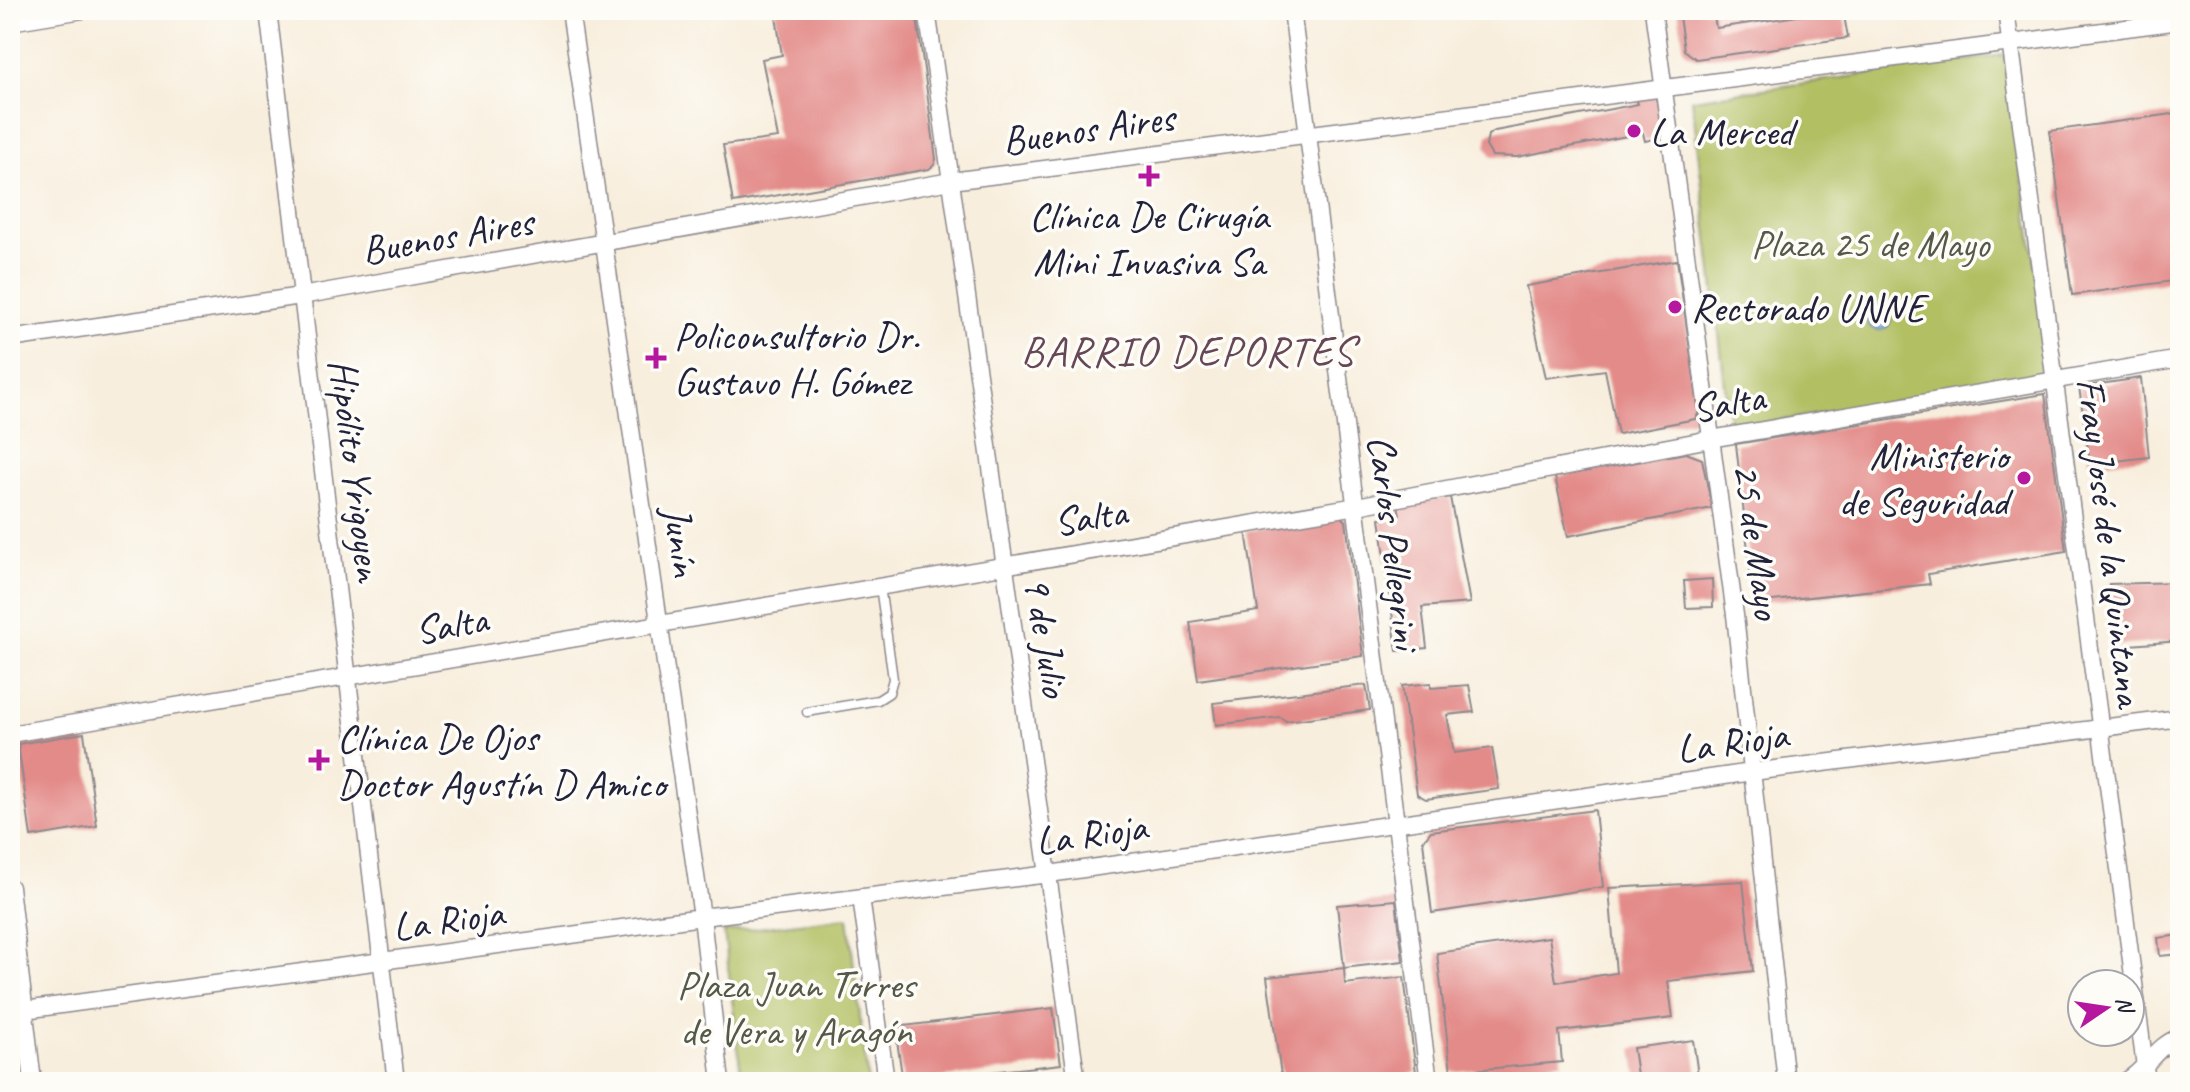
<svg xmlns="http://www.w3.org/2000/svg" width="2190" height="1092" font-family="Caveat,sans-serif">
<style>
.built{fill:#f7d0cb}
.green{fill:#b2c063;stroke:#6a714f;stroke-width:2}
.water{fill:#80b7ef;stroke:#516c95;stroke-width:2}
.building{fill:#e38b89}
.lines{fill:none;stroke-linecap:round;stroke-linejoin:round}
.lane-casing{stroke:#8d888c;stroke-width:11}
.street-casing{stroke:#8d888c;stroke-width:19}
.lane{stroke:#fff;stroke-width:8}
.street{stroke:#fff;stroke-width:16}
.poi-dot{fill:#b5179e;stroke:#fdfcf7;stroke-width:3}
.labels{text-anchor:middle;stroke-width:7;stroke-linejoin:round;paint-order:stroke}
.street-label{font-size:40px;fill:#22223b;stroke:#fdfcf7}
.poi-label{font-size:40px;fill:#22223b;stroke:#fdfcf7;text-anchor:start}
.park-label{font-size:40px;fill:#545949;stroke:#fdfcf7}
.neighbourhood-label{font-size:42px;letter-spacing:2px;fill:#664756;stroke:#fdfcf7}
</style>
<rect width="100%" height="100%" fill="#fdfcf7"/>
<filter id="ink" filterUnits="userSpaceOnUse"><feTurbulence type="fractalNoise" baseFrequency=".0125" numOctaves="2"/><feDisplacementMap in="SourceGraphic" scale="16" xChannelSelector="R" yChannelSelector="G"/><feConvolveMatrix kernelMatrix="1 2 1 2 8 2 1 2 1" color-interpolation-filters="sRGB"/></filter>
<filter id="wash" filterUnits="userSpaceOnUse"><feTurbulence type="fractalNoise" baseFrequency=".006" numOctaves="4" result="noise"/><feDisplacementMap in="SourceGraphic" scale="32" xChannelSelector="R" yChannelSelector="G"/><feGaussianBlur stdDeviation="1.8" result="paint"/><feColorMatrix in="noise" values="0 0 0 0 0 0 0 0 0 0 0 0 0 0 0 0 0 1.4 0 .05"/><feComposite in="paint" operator="in"/></filter>
<g filter="url(#wash)">
<rect width="100%" height="100%" fill="#f8eedd"/>
<!-- built -->
<path class="built" d="M1678,10H1843L1848,38L1696,59L1684,50Z"/>
<!-- green -->
<g class="green">
<path d="M2004,55L2052,376L1730,429L1692,99Z"/>
<path d="M848,917L868,1082H742L724,932Z"/>
</g>
<!-- water -->
<circle class="water" cx="1879" cy="318" r="12"/>
<g id="blocks">
<!-- building -->
<g class="building">
<path d="M775,10H916L936,159L934,165L929,169L733,203L723,145L778,138L762,59L782,55Z"/>
<path d="M1678,10H1713L1716,28L1811,14L1810,10H1843L1848,38L1696,59L1684,50Z"/>
<path d="M1655,94L1658,107L1663,106L1664,137L1645,141L1643,133L1517,157L1492,156L1486,146L1488,135L1495,131L1638,104L1636,97Z"/>
<path d="M2180,113V280L2072,295L2050,131Z"/>
<path d="M1677,260L1699,412L1695,419L1618,434L1605,370L1546,378L1526,286Z"/>
<path d="M2141,378L2149,457L2090,464L2079,387Z"/>
<path d="M2045,394L2066,551L1928,574L1930,584L1754,603L1736,444Z"/>
<path d="M1686,453L1702,459L1712,508L1568,536L1555,477Z"/>
<path d="M1450,497L1470,603L1422,607L1427,648L1397,651L1380,518L1400,515L1398,505Z"/>
<path d="M1340,515L1346,521L1363,656L1198,680L1190,622L1258,611L1246,531Z"/>
<path d="M1712,579L1713,607L1686,608L1684,581Z"/>
<path d="M2180,582V641L2117,646L2109,584Z"/>
<path d="M1431,683V688L1469,685L1474,712L1447,715L1454,753L1492,748L1499,789L1426,799L1417,794L1402,686Z"/>
<path d="M1366,685L1370,710L1286,721L1280,717L1216,725L1213,703Z"/>
<path d="M84,733L97,826L31,837L18,744Z"/>
<path d="M1595,810L1603,887L1432,913L1423,841L1431,831Z"/>
<path d="M1743,881L1753,971L1668,981L1673,1018L1559,1031L1562,1062L1451,1072L1437,953L1549,937L1556,982L1616,973L1609,888Z"/>
<path d="M1396,900L1403,961L1344,968L1337,905Z"/>
<path d="M2180,935V954L2160,956L2158,938Z"/>
<path d="M1344,968L1345,984L1404,977L1416,1073L1344,1082H1282L1267,977Z"/>
<path d="M1053,1008L1061,1064L903,1082L895,1027Z"/>
<path d="M1693,1040L1699,1082H1638L1633,1048Z"/>
</g>
</g>
</g>
<g filter="url(#ink)">
<use href="#blocks" fill-opacity="0" stroke="#8d888c" stroke-width="2"/>
<g class="lines">
<defs>
<path id="lane" d="M807,712L878,700L889,693L893,679L880,586"/>
<g id="street">
<path d="M268,10L396,1082"/>
<path d="M570,10L702,917L721,1082"/>
<path d="M927,10L1077,1082"/>
<path d="M1292,10L1429,1082"/>
<path d="M1653,10L1735,615L1786,1082"/>
<path d="M2006,10L2147,1082"/>
<path d="M10,22L83,10"/>
<path d="M10,339L301,296L951,181L2180,21"/>
<path d="M10,734L1357,506L1710,439L2180,359"/>
<path d="M10,887L33,1082"/>
<path d="M861,897L886,1082"/>
<path d="M10,1012L702,917L1049,874L1752,772L2180,718"/>
<path d="M2124,1082C2147,1071 2155,1045 2180,1037"/>
</g>
</defs>
<!-- lane casing -->
<use href="#lane" class="lane-casing"/>
<!-- street casing -->
<use href="#street" class="street-casing"/>
<!-- lane -->
<use href="#lane" class="lane"/>
<!-- street -->
<use href="#street" class="street"/>
</g>
</g>
<!-- markers -->
<g class="poi-dot">
<circle cx="1634" cy="131" r="8"/>
<path d="M1145 164h8v8h8v8h-8v8h-8v-8h-8v-8h8z"/>
<circle cx="1675" cy="307" r="8"/>
<path d="M652 346h8v8h8v8h-8v8h-8v-8h-8v-8h8z"/>
<circle cx="2024" cy="478" r="8"/>
<path d="M315 748h8v8h8v8h-8v8h-8v-8h-8v-8h8z"/>
</g>
<g class="labels">
<!-- street labels -->
<g class="street-label">
<text transform="translate(1088 128) rotate(-8)" y="14">Buenos Aires</text>
<text transform="translate(447 235) rotate(-10)" y="14">Buenos Aires</text>
<text transform="translate(1728 402) rotate(-10)" y="14">Salta</text>
<text transform="translate(357 470) rotate(83)" y="14">Hipólito Yrigoyen</text>
<text transform="translate(1090 516) rotate(-9)" y="14">Salta</text>
<text transform="translate(682 541) rotate(82)" y="14">Junín</text>
<text transform="translate(1758 541) rotate(82)" y="14">25 de Mayo</text>
<text transform="translate(1395 542) rotate(83)" y="14">Carlos Pellegrini</text>
<text transform="translate(2111 542) rotate(83)" y="14">Fray José de la Quintana</text>
<text transform="translate(451 624) rotate(-10)" y="14">Salta</text>
<text transform="translate(1047 636) rotate(81)" y="14">9 de Julio</text>
<text transform="translate(1732 741) rotate(-8)" y="14">La Rioja</text>
<text transform="translate(1091 833) rotate(-8)" y="14">La Rioja</text>
<text transform="translate(448 919) rotate(-8)" y="14">La Rioja</text>
</g>
<!-- poi labels -->
<g class="poi-label">
<text x="1650" y="145">La Merced</text>
<text x="1149" y="229" text-anchor="middle">Clínica De Cirugía<tspan x="1149" dy="46">Mini Invasiva Sa</tspan></text>
<text x="1691" y="321">Rectorado UNNE</text>
<text x="674" y="349">Policonsultorio Dr.<tspan x="674" dy="46">Gustavo H. Gómez</tspan></text>
<text x="2008" y="469" text-anchor="end">Ministerio<tspan x="2008" dy="46">de Seguridad</tspan></text>
<text x="337" y="751">Clínica De Ojos<tspan x="337" dy="46">Doctor Agustín D Amico</tspan></text>
</g>
<!-- park labels -->
<g class="park-label">
<text x="1870" y="257">Plaza 25 de Mayo</text>
<text x="796" y="998">Plaza Juan Torres<tspan x="796" dy="46">de Vera y Aragón</tspan></text>
</g>
<!-- neighbourhood labels -->
<g class="neighbourhood-label">
<text x="1188" y="365">BARRIO DEPORTES</text>
</g>
</g>
<!-- margin -->
<rect width="2190" height="1092" fill="none" stroke="#fdfcf7" stroke-width="40"/>
<!-- north arrow -->
<g transform="translate(2106 1008) rotate(77)"><circle r="38" fill="#fdfcf7" stroke="#a5a5ac" stroke-width="2"/>
<path d="M0-6L14 30L0 20L-14 30Z" fill="#b5179e"/>
<text y="-12" font-size="22" font-weight="bold" text-anchor="middle" fill="#22223b">N</text>
</g>
</svg>
